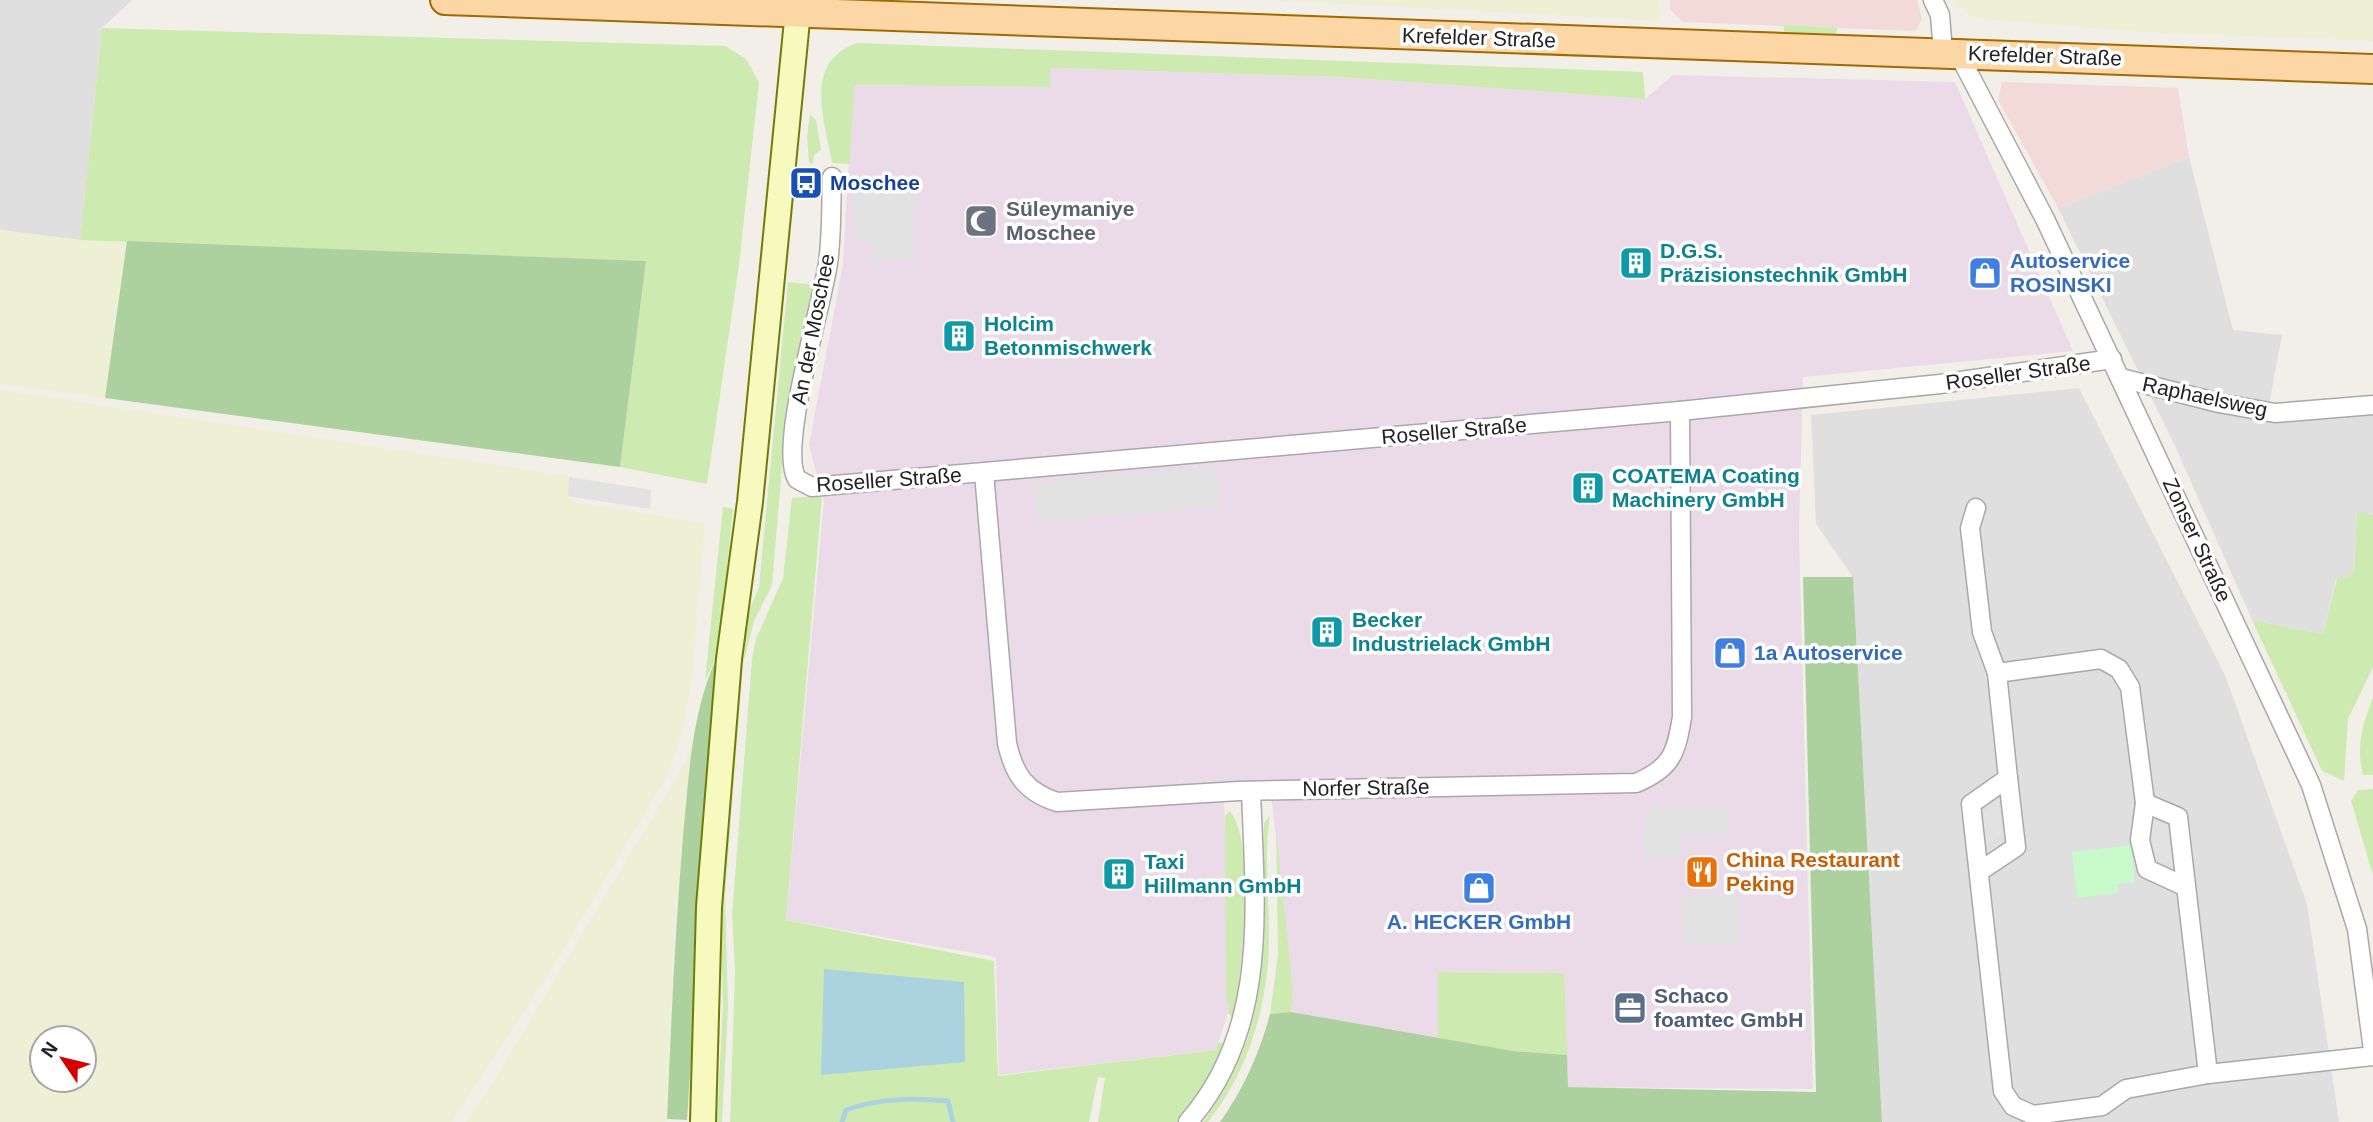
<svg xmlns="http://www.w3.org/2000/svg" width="2373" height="1122" font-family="Helvetica,sans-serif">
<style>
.residential{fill:#e0dfdf}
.commercial{fill:#f2dad9}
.industrial{fill:#ebdbe8}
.farmland{fill:#eef0d5;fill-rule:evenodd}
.grass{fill:#cdebb0}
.forest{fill:#add19e}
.park{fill:#c8facc}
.parking{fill:#e2e2e2}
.water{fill:#aad3df}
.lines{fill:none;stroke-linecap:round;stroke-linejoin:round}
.stream{stroke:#aad3df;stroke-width:5}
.street-casing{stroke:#a9a9a9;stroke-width:21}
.secondary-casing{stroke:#707d05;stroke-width:28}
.primary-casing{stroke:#a06b00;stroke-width:32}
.street{stroke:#fff;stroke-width:18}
.secondary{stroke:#f7fabf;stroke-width:24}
.primary{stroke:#fcd6a4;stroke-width:28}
.labels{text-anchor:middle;stroke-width:7;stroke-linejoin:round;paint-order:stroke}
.street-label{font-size:21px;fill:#222;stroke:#fff}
.transit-label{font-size:21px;font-weight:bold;fill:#164399;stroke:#fff;text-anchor:start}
.worship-label{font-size:21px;font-weight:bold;fill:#5b616d;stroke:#fff;text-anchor:start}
.culture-label{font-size:21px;font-weight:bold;fill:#0d838f;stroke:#fff;text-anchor:start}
.shop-label{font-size:21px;font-weight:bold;fill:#366cbe;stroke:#fff;text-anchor:start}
.food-label{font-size:21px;font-weight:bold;fill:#c56008;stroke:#fff;text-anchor:start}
.service-label{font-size:21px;font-weight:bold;fill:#4e5e75;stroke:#fff;text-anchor:start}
</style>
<rect width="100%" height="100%" fill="#f2efe9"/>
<!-- residential -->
<g class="residential">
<path d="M0,0H132L102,28L80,240L0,230Z"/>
<path d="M2189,157L2233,330L2282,335L2267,416L2373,408V515L2357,513L2354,571L2345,578H2336L2323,634L2252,620L2176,448L2058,208Z"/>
<path d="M2079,388L2225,675L2307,904L2339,1122H1882L1853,577L1816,524L1811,415Z"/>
</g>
<!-- commercial -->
<g class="commercial">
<path d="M1670,0H1917L1922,19L1916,31L1683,22L1670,10Z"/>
<path d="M2002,82L2178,88L2189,157L2058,208L1998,100Z"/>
</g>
<!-- industrial -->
<path class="industrial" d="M1049,68L1338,77L1645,99L1673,75L1955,82L2073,351L1803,377L1799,532L1813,1089L1568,1087L1563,973L1438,972V1039L1291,1012L1293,989L1271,793L1224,795L1230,1006L1216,1050L999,1075L996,957L786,920L824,500L809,445L843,264L853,85L1051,87Z"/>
<!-- farmland -->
<g class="farmland">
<path d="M1267,0H1659L1660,21Z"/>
<path d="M1952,0H2373V41L2141,32L1982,19L1967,14Z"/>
<path d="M0,230L80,240L127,241L105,398L0,384Z"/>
<path d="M0,390L570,476L573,502L705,523L692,678L683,731L667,776L551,970L452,1122H0ZM42,1038H84V1080H42Z"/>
<path d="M692,740L675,930L666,1122H465L491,1085L660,805L683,766Z"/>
</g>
<!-- grass -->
<g class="grass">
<path d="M1784,25L1837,28L1836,35L1784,33Z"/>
<path d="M102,28L725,46L746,59L759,82L739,265L707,484L620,467L646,261L80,240Z"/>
<path d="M857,43L1643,72L1645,99L1338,77L1050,68L1051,87L854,85L850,164L832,163C825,122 802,62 857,43Z"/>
<path d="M810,114L816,120L821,150L814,155L813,164L809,163L807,137Z"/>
<path d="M788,282L816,285L784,442L772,585L754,621L743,664L725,895L728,1007L722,1122H717L723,1005L720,919L743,625L759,587Z"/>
<path d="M822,496L786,920L994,961L998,1076L1216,1050L1218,1043L1225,1042L1204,1084L1177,1122H1098L1105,1078L1098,1077L1089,1122H730L735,971L732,914L752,660L756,639L783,578L792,498Z"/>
<path d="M723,507L733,509L718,655L705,680Z"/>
<path d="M2357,512L2373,515V667L2348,719L2344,781L2322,771L2252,620L2323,634L2337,578H2345L2354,571Z"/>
<path d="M2373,698V775H2363C2356,748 2362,724 2373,698Z"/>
<path d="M2373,789V875L2351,801L2358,790Z"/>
<path d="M1230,811C1257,845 1242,975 1233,1018L1228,1013L1230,1006L1226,1001L1225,816Z"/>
<path d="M1270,815C1264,853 1269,893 1269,932C1270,998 1250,1070 1208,1122H1203C1278,1020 1260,940 1264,823Z"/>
<path d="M1276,832L1293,989L1291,1012L1270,1014L1278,955Z"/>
<path d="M1438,972L1564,973L1567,1055L1513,1051L1438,1039Z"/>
</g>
<!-- forest -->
<g class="forest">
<path d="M127,241L646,261L620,467L105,398Z"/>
<path d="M1803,577H1853L1882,1122H1220C1243,1090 1260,1052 1270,1014L1291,1012L1513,1051L1567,1055L1568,1087L1816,1092Z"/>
<path d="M718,655L687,1120L667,1119C671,1025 675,931 683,837C689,775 691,712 718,655Z"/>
</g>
<!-- park -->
<path class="park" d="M2131,845L2135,882L2117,884L2118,893L2077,898L2072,852Z"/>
<!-- parking -->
<g class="parking">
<path d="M914,177L915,261L872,263V243L855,244L851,180Z"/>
<path d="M1216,467L1219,507L1037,524L1033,483Z"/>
<path d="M569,477L651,490L650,509L568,496Z"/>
<path d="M1998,800L2003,832L1982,849L1978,818Z"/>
<path d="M1728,806L1729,835L1680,836L1681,859L1644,860L1643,819L1650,818V807Z"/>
<path d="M2148,815L2172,827L2175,867L2152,856Z"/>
<path d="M1740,893L1741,943L1682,944L1681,894Z"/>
</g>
<!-- water -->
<path class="water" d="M824,969L964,982L965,1062L821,1075Z"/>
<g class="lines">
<!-- stream -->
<path class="stream" d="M842,1122L846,1110C879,1098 914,1098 948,1101L953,1122"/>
<defs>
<g id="street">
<path d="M1933,0L1940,15L1943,52"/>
<path d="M1958,53L2045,219L2311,785L2357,929L2373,1050"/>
<path d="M832,177C831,205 832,235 828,263C822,306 778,448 797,479L812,487L1680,411L1940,384L2112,359"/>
<path d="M2121,378L2219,403L2275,413L2373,405"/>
<path d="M984,473L1007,743C1014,775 1026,792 1057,802L1239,791L1636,783C1672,768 1676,753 1682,717L1680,411"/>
<path d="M1976,508L1970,528L1982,632L1997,673L2008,778L1971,804L2003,1091L2013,1106L2033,1115L2102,1106L2126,1089L2208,1074L2373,1056"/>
<path d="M1997,673L2101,659L2119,669L2130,687L2145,803L2178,817L2208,1074"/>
<path d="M2145,803L2140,840L2147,869L2184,886"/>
<path d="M1980,871L2016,847L2008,778"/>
<path d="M1188,1122C1270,1028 1255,906 1251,791"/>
</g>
<path id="secondary" d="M703,1122L709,907L729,659L750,502L799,0"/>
<path id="primary" d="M445,0L2373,69"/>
</defs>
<!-- street casing -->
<use href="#street" class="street-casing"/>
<!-- secondary casing -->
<use href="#secondary" class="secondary-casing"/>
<!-- primary casing -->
<use href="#primary" class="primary-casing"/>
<!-- street -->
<use href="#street" class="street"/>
<!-- secondary -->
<use href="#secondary" class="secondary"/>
<!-- primary -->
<use href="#primary" class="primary"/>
</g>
<!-- icons -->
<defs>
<symbol id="bus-square" viewBox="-11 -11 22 22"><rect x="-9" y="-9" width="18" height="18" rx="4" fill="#1a4fb4" stroke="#fff"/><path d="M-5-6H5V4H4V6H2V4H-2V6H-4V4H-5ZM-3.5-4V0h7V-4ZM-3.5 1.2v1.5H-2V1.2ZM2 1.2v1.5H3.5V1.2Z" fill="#fff"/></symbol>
<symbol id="mosque-square" viewBox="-11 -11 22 22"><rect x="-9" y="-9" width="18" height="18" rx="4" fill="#6b7280" stroke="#fff"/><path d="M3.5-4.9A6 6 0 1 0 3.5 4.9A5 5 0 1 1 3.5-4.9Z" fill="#fff"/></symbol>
<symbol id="building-square" viewBox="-11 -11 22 22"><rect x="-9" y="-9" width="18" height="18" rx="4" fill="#0f9aa8" stroke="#fff"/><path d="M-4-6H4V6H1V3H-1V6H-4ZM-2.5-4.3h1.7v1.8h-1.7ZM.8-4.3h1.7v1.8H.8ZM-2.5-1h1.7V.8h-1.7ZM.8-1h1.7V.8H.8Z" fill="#fff"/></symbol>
<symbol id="shop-square" viewBox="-11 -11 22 22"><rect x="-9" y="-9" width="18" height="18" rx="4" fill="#3f7fe0" stroke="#fff"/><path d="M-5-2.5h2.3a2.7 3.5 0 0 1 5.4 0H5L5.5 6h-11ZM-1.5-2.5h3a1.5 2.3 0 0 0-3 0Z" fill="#fff"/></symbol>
<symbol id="restaurant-square" viewBox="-11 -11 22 22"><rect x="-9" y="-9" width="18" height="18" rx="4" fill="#e8710a" stroke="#fff"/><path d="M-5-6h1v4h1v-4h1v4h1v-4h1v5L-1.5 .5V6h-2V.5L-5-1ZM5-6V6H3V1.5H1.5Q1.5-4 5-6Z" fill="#fff"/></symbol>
<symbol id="office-square" viewBox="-11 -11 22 22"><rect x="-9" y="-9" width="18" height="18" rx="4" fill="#5c6f8a" stroke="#fff"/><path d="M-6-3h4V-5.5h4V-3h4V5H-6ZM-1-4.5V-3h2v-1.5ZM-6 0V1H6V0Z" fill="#fff"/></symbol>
</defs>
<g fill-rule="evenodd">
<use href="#bus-square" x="787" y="164" width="38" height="38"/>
<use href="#mosque-square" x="962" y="202" width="38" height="38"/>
<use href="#building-square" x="1617" y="244" width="38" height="38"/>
<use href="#shop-square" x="1966" y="254" width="38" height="38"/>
<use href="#building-square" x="940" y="317" width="38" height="38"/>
<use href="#building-square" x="1569" y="469" width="38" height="38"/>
<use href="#building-square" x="1308" y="613" width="38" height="38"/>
<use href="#shop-square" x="1711" y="634" width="38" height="38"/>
<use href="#restaurant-square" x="1683" y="853" width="38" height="38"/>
<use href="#building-square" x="1100" y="855" width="38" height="38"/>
<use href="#shop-square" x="1460" y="869" width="38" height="38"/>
<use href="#office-square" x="1611" y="989" width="38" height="38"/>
</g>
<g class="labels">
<!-- street labels -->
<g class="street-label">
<text transform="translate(1479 38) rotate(2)" y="7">Krefelder Straße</text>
<text transform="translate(2045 56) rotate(2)" y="7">Krefelder Straße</text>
<text transform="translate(813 329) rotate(-79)" y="7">An der Moschee</text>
<text transform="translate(2018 373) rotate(-8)" y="7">Roseller Straße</text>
<text transform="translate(2205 397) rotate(12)" y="7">Raphaelsweg</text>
<text transform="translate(1454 431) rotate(-5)" y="7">Roseller Straße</text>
<text transform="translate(889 480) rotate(-4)" y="7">Roseller Straße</text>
<text transform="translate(2197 540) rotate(65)" y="7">Zonser Straße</text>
<text transform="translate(1366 788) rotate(-1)" y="7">Norfer Straße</text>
</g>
<!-- transit labels -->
<g class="transit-label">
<text x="830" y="190">Moschee</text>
</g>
<!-- worship labels -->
<g class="worship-label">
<text x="1006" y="216">Süleymaniye<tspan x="1006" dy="24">Moschee</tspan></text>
</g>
<!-- culture labels -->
<g class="culture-label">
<text x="1660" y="258">D.G.S.<tspan x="1660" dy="24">Präzisionstechnik GmbH</tspan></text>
<text x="984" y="331">Holcim<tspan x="984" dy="24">Betonmischwerk</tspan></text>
<text x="1612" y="483">COATEMA Coating<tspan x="1612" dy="24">Machinery GmbH</tspan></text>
<text x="1352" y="627">Becker<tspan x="1352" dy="24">Industrielack GmbH</tspan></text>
<text x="1144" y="869">Taxi<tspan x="1144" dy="24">Hillmann GmbH</tspan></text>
</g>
<!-- shop labels -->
<g class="shop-label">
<text x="2010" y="268">Autoservice<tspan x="2010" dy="24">ROSINSKI</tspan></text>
<text x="1754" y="660">1a Autoservice</text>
<text x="1479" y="929" text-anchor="middle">A. HECKER GmbH</text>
</g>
<!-- food labels -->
<g class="food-label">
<text x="1726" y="867">China Restaurant<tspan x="1726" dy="24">Peking</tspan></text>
</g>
<!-- service labels -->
<g class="service-label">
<text x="1654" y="1003">Schaco<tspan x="1654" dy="24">foamtec GmbH</tspan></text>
</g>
</g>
<!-- north arrow -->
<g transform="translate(63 1059) rotate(305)"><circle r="33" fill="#ffffff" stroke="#a7a7a7" stroke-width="2"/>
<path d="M0-5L12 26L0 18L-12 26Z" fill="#d40000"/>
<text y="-10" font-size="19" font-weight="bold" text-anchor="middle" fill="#222222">N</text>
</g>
</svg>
